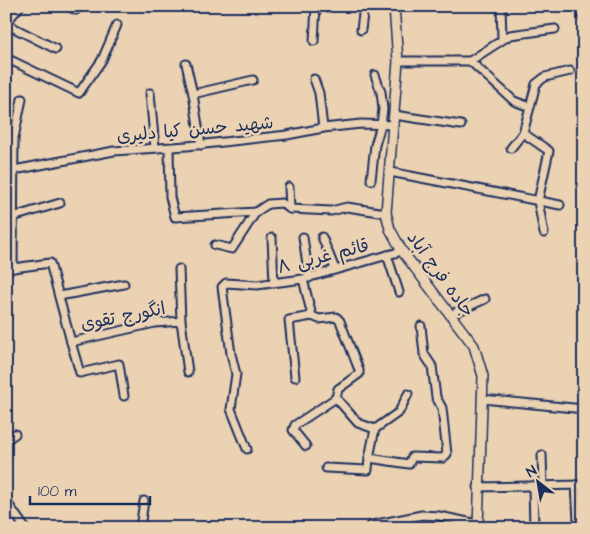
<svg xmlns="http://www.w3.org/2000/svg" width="590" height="534" font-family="'Architects Daughter','Playpen Sans Arabic',sans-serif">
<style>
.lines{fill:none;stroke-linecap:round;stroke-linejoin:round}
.minor-casing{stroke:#1b2f5e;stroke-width:11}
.tertiary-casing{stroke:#1b2f5e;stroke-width:12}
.minor{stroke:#ebd2b3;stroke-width:7}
.tertiary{stroke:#ebd2b3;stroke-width:9}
.labels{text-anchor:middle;stroke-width:5;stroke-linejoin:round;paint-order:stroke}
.street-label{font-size:18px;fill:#1b2f5e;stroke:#ebd2b3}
</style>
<rect width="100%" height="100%" fill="#ebd2b3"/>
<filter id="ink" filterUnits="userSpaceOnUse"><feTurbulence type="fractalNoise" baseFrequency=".02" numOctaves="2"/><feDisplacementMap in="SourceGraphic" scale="10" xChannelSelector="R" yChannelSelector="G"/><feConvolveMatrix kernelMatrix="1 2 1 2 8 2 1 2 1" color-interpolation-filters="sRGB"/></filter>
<g filter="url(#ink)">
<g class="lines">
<defs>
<g id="minor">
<path d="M68,6L76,10"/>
<path d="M501,6L502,39"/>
<path d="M579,6L584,20"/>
<path d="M6,23L20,6"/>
<path d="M6,24L56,49"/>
<path d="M361,30L364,6"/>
<path d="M314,41L316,6"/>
<path d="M6,58L79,93L102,60L117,25"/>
<path d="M398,61H470L514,101L530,107L536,84L545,77L570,71"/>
<path d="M470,61L510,35L555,29"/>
<path d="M186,64L193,94"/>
<path d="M314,79L319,93L323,128"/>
<path d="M150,93L155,148"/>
<path d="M530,107L523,133L549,151L538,201L544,233"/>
<path d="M394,115L461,125"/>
<path d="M201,145L193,94L253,80"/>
<path d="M169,148L170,197L175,217L256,212L268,204L282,203L290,209L331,211L347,207L386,213"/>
<path d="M511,148L523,133"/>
<path d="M14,170L114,151L187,146L287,135L323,128L361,124L394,125"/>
<path d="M390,172L560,205"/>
<path d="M371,180L375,145L381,125L383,109L381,92L375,75"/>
<path d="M289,187L290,209"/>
<path d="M13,217L60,203"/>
<path d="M303,237L309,278"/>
<path d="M322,237L335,269"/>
<path d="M272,238L274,283"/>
<path d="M215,245L232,249L256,212"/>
<path d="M387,255L399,292"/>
<path d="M13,268L14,138L22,99"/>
<path d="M6,269L50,263L71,342L155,323L181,321L179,269"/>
<path d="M303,279L312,316L319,319L336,317L340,321L359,370V374L338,389L336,398L358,423L375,429"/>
<path d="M59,296L124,284"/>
<path d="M450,315L485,299"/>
<path d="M181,321L188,372"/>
<path d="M71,342L80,373L119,364L124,396"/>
<path d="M295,377L289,320L312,316"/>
<path d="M408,394L399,412L375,429L369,458L409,464L412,457L443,458L447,454L442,408L436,397L432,366L424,354L421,326"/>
<path d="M482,399L584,409"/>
<path d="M6,440L15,434"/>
<path d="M306,446L293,430L295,425L336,398"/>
<path d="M247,449L231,409L236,374L231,354L222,287L226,283L257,285L303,279L402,251"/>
<path d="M542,455L543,486"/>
<path d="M326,468L368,470L369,458"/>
<path d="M576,485L578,521"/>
<path d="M533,486L534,528"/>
<path d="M478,487L584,485"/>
<path d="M6,501L25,528"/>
<path d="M140,528L144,501"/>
<path d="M369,528L372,525L422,515L439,516L478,524"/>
</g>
<path id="tertiary" d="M394,6L398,61L386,213L390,229L402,251L474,346L483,376L478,528"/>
</defs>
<!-- minor casing -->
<use href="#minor" class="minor-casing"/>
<!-- tertiary casing -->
<use href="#tertiary" class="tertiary-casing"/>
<!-- minor -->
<use href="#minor" class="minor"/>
<!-- tertiary -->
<use href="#tertiary" class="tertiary"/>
</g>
</g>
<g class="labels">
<!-- street labels -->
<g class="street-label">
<text transform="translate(195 129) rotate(-5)" y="6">شهید حسن کیا دلیری</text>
<text transform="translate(323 256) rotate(-14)" y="6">قائم غربی ۸</text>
<text transform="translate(441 274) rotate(54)" y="6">جاده فرج آباد</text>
<text transform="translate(123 316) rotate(-11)" y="6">انگورج تقوی</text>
</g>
</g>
<!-- margin -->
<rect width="590" height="534" fill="none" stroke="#ebd2b3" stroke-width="25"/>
<rect x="12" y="12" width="565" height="509" fill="none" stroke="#1b2f5e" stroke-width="2" filter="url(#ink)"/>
<!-- north arrow -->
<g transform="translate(538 482) rotate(329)" stroke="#ebd2b3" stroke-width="4" paint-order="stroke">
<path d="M0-4L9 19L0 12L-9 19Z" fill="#1b2f5e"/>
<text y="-8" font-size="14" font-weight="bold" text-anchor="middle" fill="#1b2f5e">N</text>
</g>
<!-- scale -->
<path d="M30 496v8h120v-8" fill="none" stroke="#1b2f5e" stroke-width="2.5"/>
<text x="38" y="496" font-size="15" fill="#1b2f5e" stroke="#ebd2b3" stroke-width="4" paint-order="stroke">100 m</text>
</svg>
